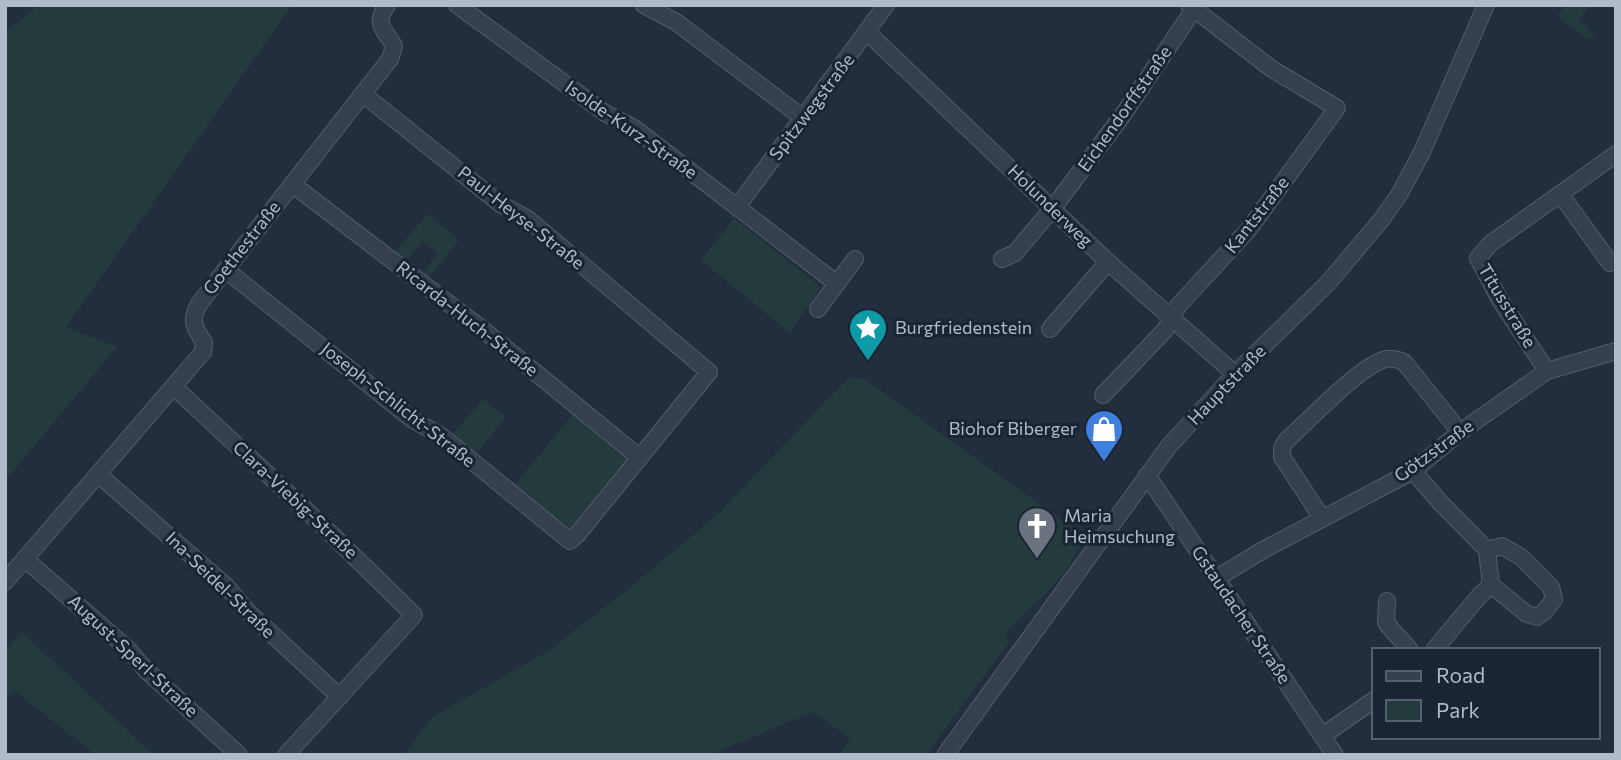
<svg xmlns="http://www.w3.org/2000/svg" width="1621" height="760" font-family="Commissioner,sans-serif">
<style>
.green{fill:#243b3e}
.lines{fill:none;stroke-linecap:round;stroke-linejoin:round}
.minor-casing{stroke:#545d6b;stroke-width:18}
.minor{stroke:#363f4d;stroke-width:16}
.labels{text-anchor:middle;stroke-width:6;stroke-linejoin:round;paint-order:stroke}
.street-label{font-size:18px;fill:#b1bac9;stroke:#1b2432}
.poi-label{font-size:18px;fill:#b1bac9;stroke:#1b2432;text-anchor:start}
</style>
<rect width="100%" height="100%" fill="#222d3d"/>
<!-- green -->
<g class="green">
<path d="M38,5H292L66,327L117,347L5,481V33Z"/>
<path d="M1566,5H1592L1579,19L1595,35L1589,40L1557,16Z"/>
<path d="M427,214L459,240L428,278L422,274L438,253L423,241L406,261L395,252Z"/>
<path d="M734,218L821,287L790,333L701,260Z"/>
<path d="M849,377L866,380L1076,530C1079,537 1081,544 1077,551C1062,584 1029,607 1005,634L1009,642L926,755H840L850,738L813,712L709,755H404L431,718L548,651L623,593L716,516Z"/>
<path d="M483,399L506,417L474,456L452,435Z"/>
<path d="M574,413L627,455L629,460L569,532L513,487Z"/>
<path d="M22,632L154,755H90L92,752L14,690L5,700V651Z"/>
</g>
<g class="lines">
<defs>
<g id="minor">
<path d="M457,5L605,113L634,128L836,283"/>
<path d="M644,5L676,22L803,118"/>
<path d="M868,33L1108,262L1235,374"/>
<path d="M292,184L482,329L639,457"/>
<path d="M1561,195L1610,263"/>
<path d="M737,207L886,5"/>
<path d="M1002,259L1015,253L1053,208L1125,112L1194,9"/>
<path d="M226,270L413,420L440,435L570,541L577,535L709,372L528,219L499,203L363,94"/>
<path d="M818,309L855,259"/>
<path d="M1050,329L1108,262"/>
<path d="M1547,371L1500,300L1478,258L1490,244L1616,154"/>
<path d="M174,387L324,527L414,615L286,755"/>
<path d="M1103,395L1165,330L1178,306L1249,229L1337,108L1272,69L1189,5"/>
<path d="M1413,471L1439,501L1487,550L1491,585L1527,614L1537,617L1544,612L1554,599L1551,587L1521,557L1502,546L1487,550"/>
<path d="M99,475L226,586L247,611L340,697"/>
<path d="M1147,475L1335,755"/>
<path d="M1322,518L1282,457V448L1286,441C1308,421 1358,368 1383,360C1390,357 1397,359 1404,362L1460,432"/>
<path d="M25,559L128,649L146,670L239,755"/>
<path d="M1217,578L1263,550L1413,471L1460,432L1547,371L1616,351"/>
<path d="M5,582L203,352L204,342C194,328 190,320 199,304L390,59L394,46C385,29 373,25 387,5"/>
<path d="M1387,601L1386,623L1410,650"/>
<path d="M1434,650L1480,595L1491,585"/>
<path d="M1322,736L1374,700"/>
<path d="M945,755L1169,446L1235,374L1328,283L1382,219L1400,193L1422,152L1486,5"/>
</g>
</defs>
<!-- minor casing -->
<use href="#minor" class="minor-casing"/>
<!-- minor -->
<use href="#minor" class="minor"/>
</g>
<!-- icons -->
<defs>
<symbol id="sight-pin" viewBox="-11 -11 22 30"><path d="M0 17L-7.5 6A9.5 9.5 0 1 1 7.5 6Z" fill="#0f9aa8" stroke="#1b2432"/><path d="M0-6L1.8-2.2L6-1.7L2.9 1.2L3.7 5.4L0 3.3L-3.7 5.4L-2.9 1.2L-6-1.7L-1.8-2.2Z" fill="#fff"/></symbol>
<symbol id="shop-pin" viewBox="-11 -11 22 30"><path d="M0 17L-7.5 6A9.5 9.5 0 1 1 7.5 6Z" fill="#3f7fe0" stroke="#1b2432"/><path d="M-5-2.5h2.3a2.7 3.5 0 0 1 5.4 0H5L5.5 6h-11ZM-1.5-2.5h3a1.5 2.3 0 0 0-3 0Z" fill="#fff"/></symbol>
<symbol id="church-pin" viewBox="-11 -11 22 30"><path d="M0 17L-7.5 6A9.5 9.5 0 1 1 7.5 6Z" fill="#6b7280" stroke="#1b2432"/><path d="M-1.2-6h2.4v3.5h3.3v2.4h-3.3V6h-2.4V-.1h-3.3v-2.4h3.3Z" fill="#fff"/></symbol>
</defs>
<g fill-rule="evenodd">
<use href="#sight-pin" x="846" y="306" width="44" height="60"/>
<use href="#shop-pin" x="1082" y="407" width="44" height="60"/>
<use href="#church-pin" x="1015" y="504" width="44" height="60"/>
</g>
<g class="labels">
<!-- street labels -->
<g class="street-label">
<text transform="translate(812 107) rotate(-53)" y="6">Spitzwegstraße</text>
<text transform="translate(1125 109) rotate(-55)" y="6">Eichendorffstraße</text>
<text transform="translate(631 130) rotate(35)" y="6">Isolde-Kurz-Straße</text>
<text transform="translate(1050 206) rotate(44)" y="6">Holunderweg</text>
<text transform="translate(1257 215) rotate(-52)" y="6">Kantstraße</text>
<text transform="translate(521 218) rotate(38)" y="6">Paul-Heyse-Straße</text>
<text transform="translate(242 248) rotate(-52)" y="6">Goethestraße</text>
<text transform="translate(1507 306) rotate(59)" y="6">Titusstraße</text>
<text transform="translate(467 319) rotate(38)" y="6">Ricarda-Huch-Straße</text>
<text transform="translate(1227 385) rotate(-46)" y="6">Hauptstraße</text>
<text transform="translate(398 405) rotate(38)" y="6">Joseph-Schlicht-Straße</text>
<text transform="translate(1434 451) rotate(-36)" y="6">Götzstraße</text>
<text transform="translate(295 500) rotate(43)" y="6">Clara-Viebig-Straße</text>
<text transform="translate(220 585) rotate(44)" y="6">Ina-Seidel-Straße</text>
<text transform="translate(1241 615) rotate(56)" y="6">Gstaudacher Straße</text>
<text transform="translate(133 656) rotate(43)" y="6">August-Sperl-Straße</text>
</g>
<!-- poi labels -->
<g class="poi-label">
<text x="895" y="334">Burgfriedenstein</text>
<text x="1077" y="435" text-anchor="end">Biohof Biberger</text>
<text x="1064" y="522">Maria<tspan x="1064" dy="21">Heimsuchung</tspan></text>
</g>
</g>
<!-- border -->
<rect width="1621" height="760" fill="none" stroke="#b1bac9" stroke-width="14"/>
<!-- legend -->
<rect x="1372" y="648" width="228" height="91" fill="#1b2432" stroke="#57606e" stroke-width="2"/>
<rect x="1386" y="671" width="35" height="10" fill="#363f4d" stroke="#57606e" stroke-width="2"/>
<text x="1436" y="683" font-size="21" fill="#b1bac9">Road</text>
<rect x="1386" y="700" width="35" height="21" fill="#243b3e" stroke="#57606e" stroke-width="2"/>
<text x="1436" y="718" font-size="21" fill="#b1bac9">Park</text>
</svg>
